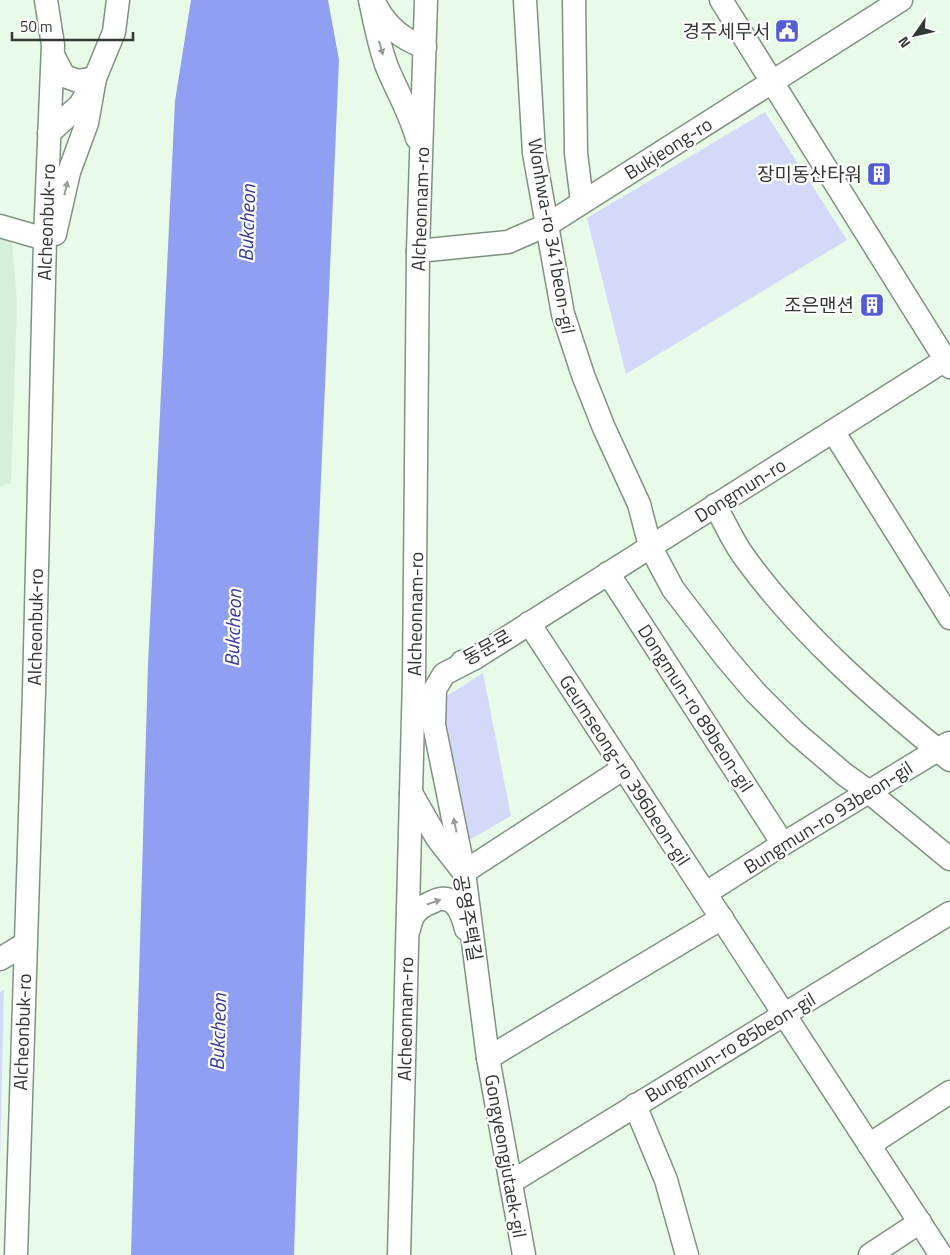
<svg xmlns="http://www.w3.org/2000/svg" width="950" height="1255" font-family="'Titillium Web','Noto Sans KR',sans-serif">
<style>
.built{fill:#d7efd8}
.green{fill:#d3daf9}
.water{fill:#909ff2}
.lines{fill:none;stroke-linecap:round;stroke-linejoin:round}
.minor-casing{stroke:#809281;stroke-width:25}
.minor{stroke:#fff;stroke-width:22}
.oneway{fill:#989c98}
.labels{text-anchor:middle;stroke-width:4.5;stroke-linejoin:round;paint-order:stroke}
.poi-label{font-size:19px;fill:#313932;stroke:#fff;text-anchor:end}
.street-label{font-size:19px;fill:#313932;stroke:#fff}
.water-label{font-size:20px;font-style:italic;fill:#353998;stroke:#fff}
</style>
<rect width="100%" height="100%" fill="#e7fbe8"/>
<!-- built -->
<path class="built" d="M0,236L12,240L17,303L11,483L0,487Z"/>
<!-- green -->
<g class="green">
<path d="M765,112L847,240L626,374L587,218Z"/>
<path d="M483,673L511,816L464,843L436,703Z"/>
<path d="M4,990L0,1165V992Z"/>
</g>
<!-- water -->
<path class="water" d="M191,0H328L339,60L314,642L294,1255H131L148,664L175,101Z"/>
<g class="lines">
<defs>
<g id="minor">
<path d="M370,0C375,23 379,46 387,67C397,91 410,113 417,138"/>
<path d="M525,0L534,153L563,314L583,375L604,428L639,504L650,546L673,589L726,658L755,692L796,733L844,774L869,792L950,859"/>
<path d="M574,0L576,153L582,202"/>
<path d="M721,0L950,367"/>
<path d="M375,4C386,26 402,40 425,47"/>
<path d="M53,55L64,76L78,81L95,78"/>
<path d="M49,133L80,105L95,78L114,32L118,0"/>
<path d="M0,226L45,239"/>
<path d="M55,234L69,172L87,123L95,78"/>
<path d="M418,251L508,242L547,225L901,0"/>
<path d="M833,431L950,618"/>
<path d="M715,505C725,523 733,542 745,558C801,635 876,700 950,760"/>
<path d="M608,573L783,844"/>
<path d="M529,623L941,1255"/>
<path d="M475,658L444,674L435,689L434,725L464,872L488,1058L524,1255"/>
<path d="M462,662L475,658L950,357"/>
<path d="M411,793L437,838L462,870"/>
<path d="M464,872L624,768"/>
<path d="M706,893L783,844L949,743"/>
<path d="M409,929C412,915 416,909 430,903C433,902 437,899 441,899C457,897 463,917 466,929"/>
<path d="M0,959L25,944"/>
<path d="M488,1058L722,918"/>
<path d="M635,1105L666,1180L687,1255"/>
<path d="M869,1145L950,1092"/>
<path d="M511,1182L950,913"/>
<path d="M16,1255L34,691L45,239L53,45L46,0"/>
<path d="M399,1255L414,678L418,251L426,0"/>
<path d="M870,1255L920,1222"/>
</g>
</defs>
<!-- minor casing -->
<use href="#minor" class="minor-casing"/>
<!-- minor -->
<use href="#minor" class="minor"/>
</g>
<!-- one-way arrows -->
<defs><path id="oneway-solid" d="M-6-.8H1V-3.2L6.5 0L1 3.2V.8H-6Z" transform="scale(1.25)"/></defs>
<g class="oneway">
<use href="#oneway-solid" transform="translate(381 48) rotate(74)"/>
<use href="#oneway-solid" transform="translate(66 188) rotate(-77)"/>
<use href="#oneway-solid" transform="translate(455 825) rotate(-102)"/>
<use href="#oneway-solid" transform="translate(434 902) rotate(-19)"/>
</g>
<!-- icons -->
<defs>
<symbol id="civic-square" viewBox="-11 -11 22 22"><rect x="-9" y="-9" width="18" height="18" rx="4" fill="#545cd3" stroke="#fff"/><path d="M-.6-6.5H3V-4.5H.6V-3L4-1V1h2V6H-6V1h2V-1L-.6-3ZM-1.2 2.5V6h2.4V2.5Z" fill="#fff"/></symbol>
<symbol id="building-square" viewBox="-11 -11 22 22"><rect x="-9" y="-9" width="18" height="18" rx="4" fill="#545cd3" stroke="#fff"/><path d="M-4-6H4V6H1V3H-1V6H-4ZM-2.5-4.3h1.7v1.8h-1.7ZM.8-4.3h1.7v1.8H.8ZM-2.5-1h1.7V.8h-1.7ZM.8-1h1.7V.8H.8Z" fill="#fff"/></symbol>
</defs>
<g fill-rule="evenodd">
<use href="#civic-square" x="773" y="17" width="28" height="28"/>
<use href="#building-square" x="865" y="160" width="28" height="28"/>
<use href="#building-square" x="858" y="291" width="28" height="28"/>
</g>
<g class="labels">
<!-- poi labels -->
<g class="poi-label">
<text x="770" y="38">경주세무서</text>
<text x="862" y="181">장미동산타워</text>
<text x="854" y="312">조은맨션</text>
</g>
<!-- street labels -->
<g class="street-label">
<text transform="translate(668 148) rotate(-32)" y="7">Bukjeong-ro</text>
<text transform="translate(420 209) rotate(-88)" y="7">Alcheonnam-ro</text>
<text transform="translate(46 222) rotate(-88)" y="7">Alcheonbuk-ro</text>
<text transform="translate(552 236) rotate(80)" y="7">Wonhwa-ro 341beon-gil</text>
<text transform="translate(740 490) rotate(-32)" y="7">Dongmun-ro</text>
<text transform="translate(415 614) rotate(-89)" y="7">Alcheonnam-ro</text>
<text transform="translate(35 627) rotate(-89)" y="7">Alcheonbuk-ro</text>
<text transform="translate(487 647) rotate(-29)" y="7">동문로</text>
<text transform="translate(696 708) rotate(57)" y="7">Dongmun-ro 89beon-gil</text>
<text transform="translate(625 770) rotate(57)" y="7">Geumseong-ro 396beon-gil</text>
<text transform="translate(828 817) rotate(-32)" y="7">Bungmun-ro 93beon-gil</text>
<text transform="translate(468 918) rotate(80)" y="7">공영주택길</text>
<text transform="translate(405 1019) rotate(-89)" y="7">Alcheonnam-ro</text>
<text transform="translate(22 1032) rotate(-88)" y="7">Alcheonbuk-ro</text>
<text transform="translate(730 1047) rotate(-31)" y="7">Bungmun-ro 85beon-gil</text>
<text transform="translate(506 1156) rotate(80)" y="7">Gongyeongjutaek-gil</text>
</g>
<!-- water labels -->
<g class="water-label">
<text transform="translate(247 223) rotate(-88)" y="7">Bukcheon</text>
<text transform="translate(233 628) rotate(-88)" y="7">Bukcheon</text>
<text transform="translate(218 1032) rotate(-88)" y="7">Bukcheon</text>
</g>
</g>
<!-- north arrow -->
<g transform="translate(915 35) rotate(236)" stroke="#ffffff" stroke-width="4" paint-order="stroke">
<path d="M0-4L9 19L0 12L-9 19Z" fill="#313932"/>
<text y="-8" font-size="14" font-weight="bold" text-anchor="middle" fill="#313932">N</text>
</g>
<!-- scale -->
<path d="M12 32v8h121v-8" fill="none" stroke="#313932" stroke-width="2.5"/>
<text x="20" y="32" font-size="15" fill="#313932" stroke="#ffffff" stroke-width="4" paint-order="stroke">50 m</text>
</svg>
